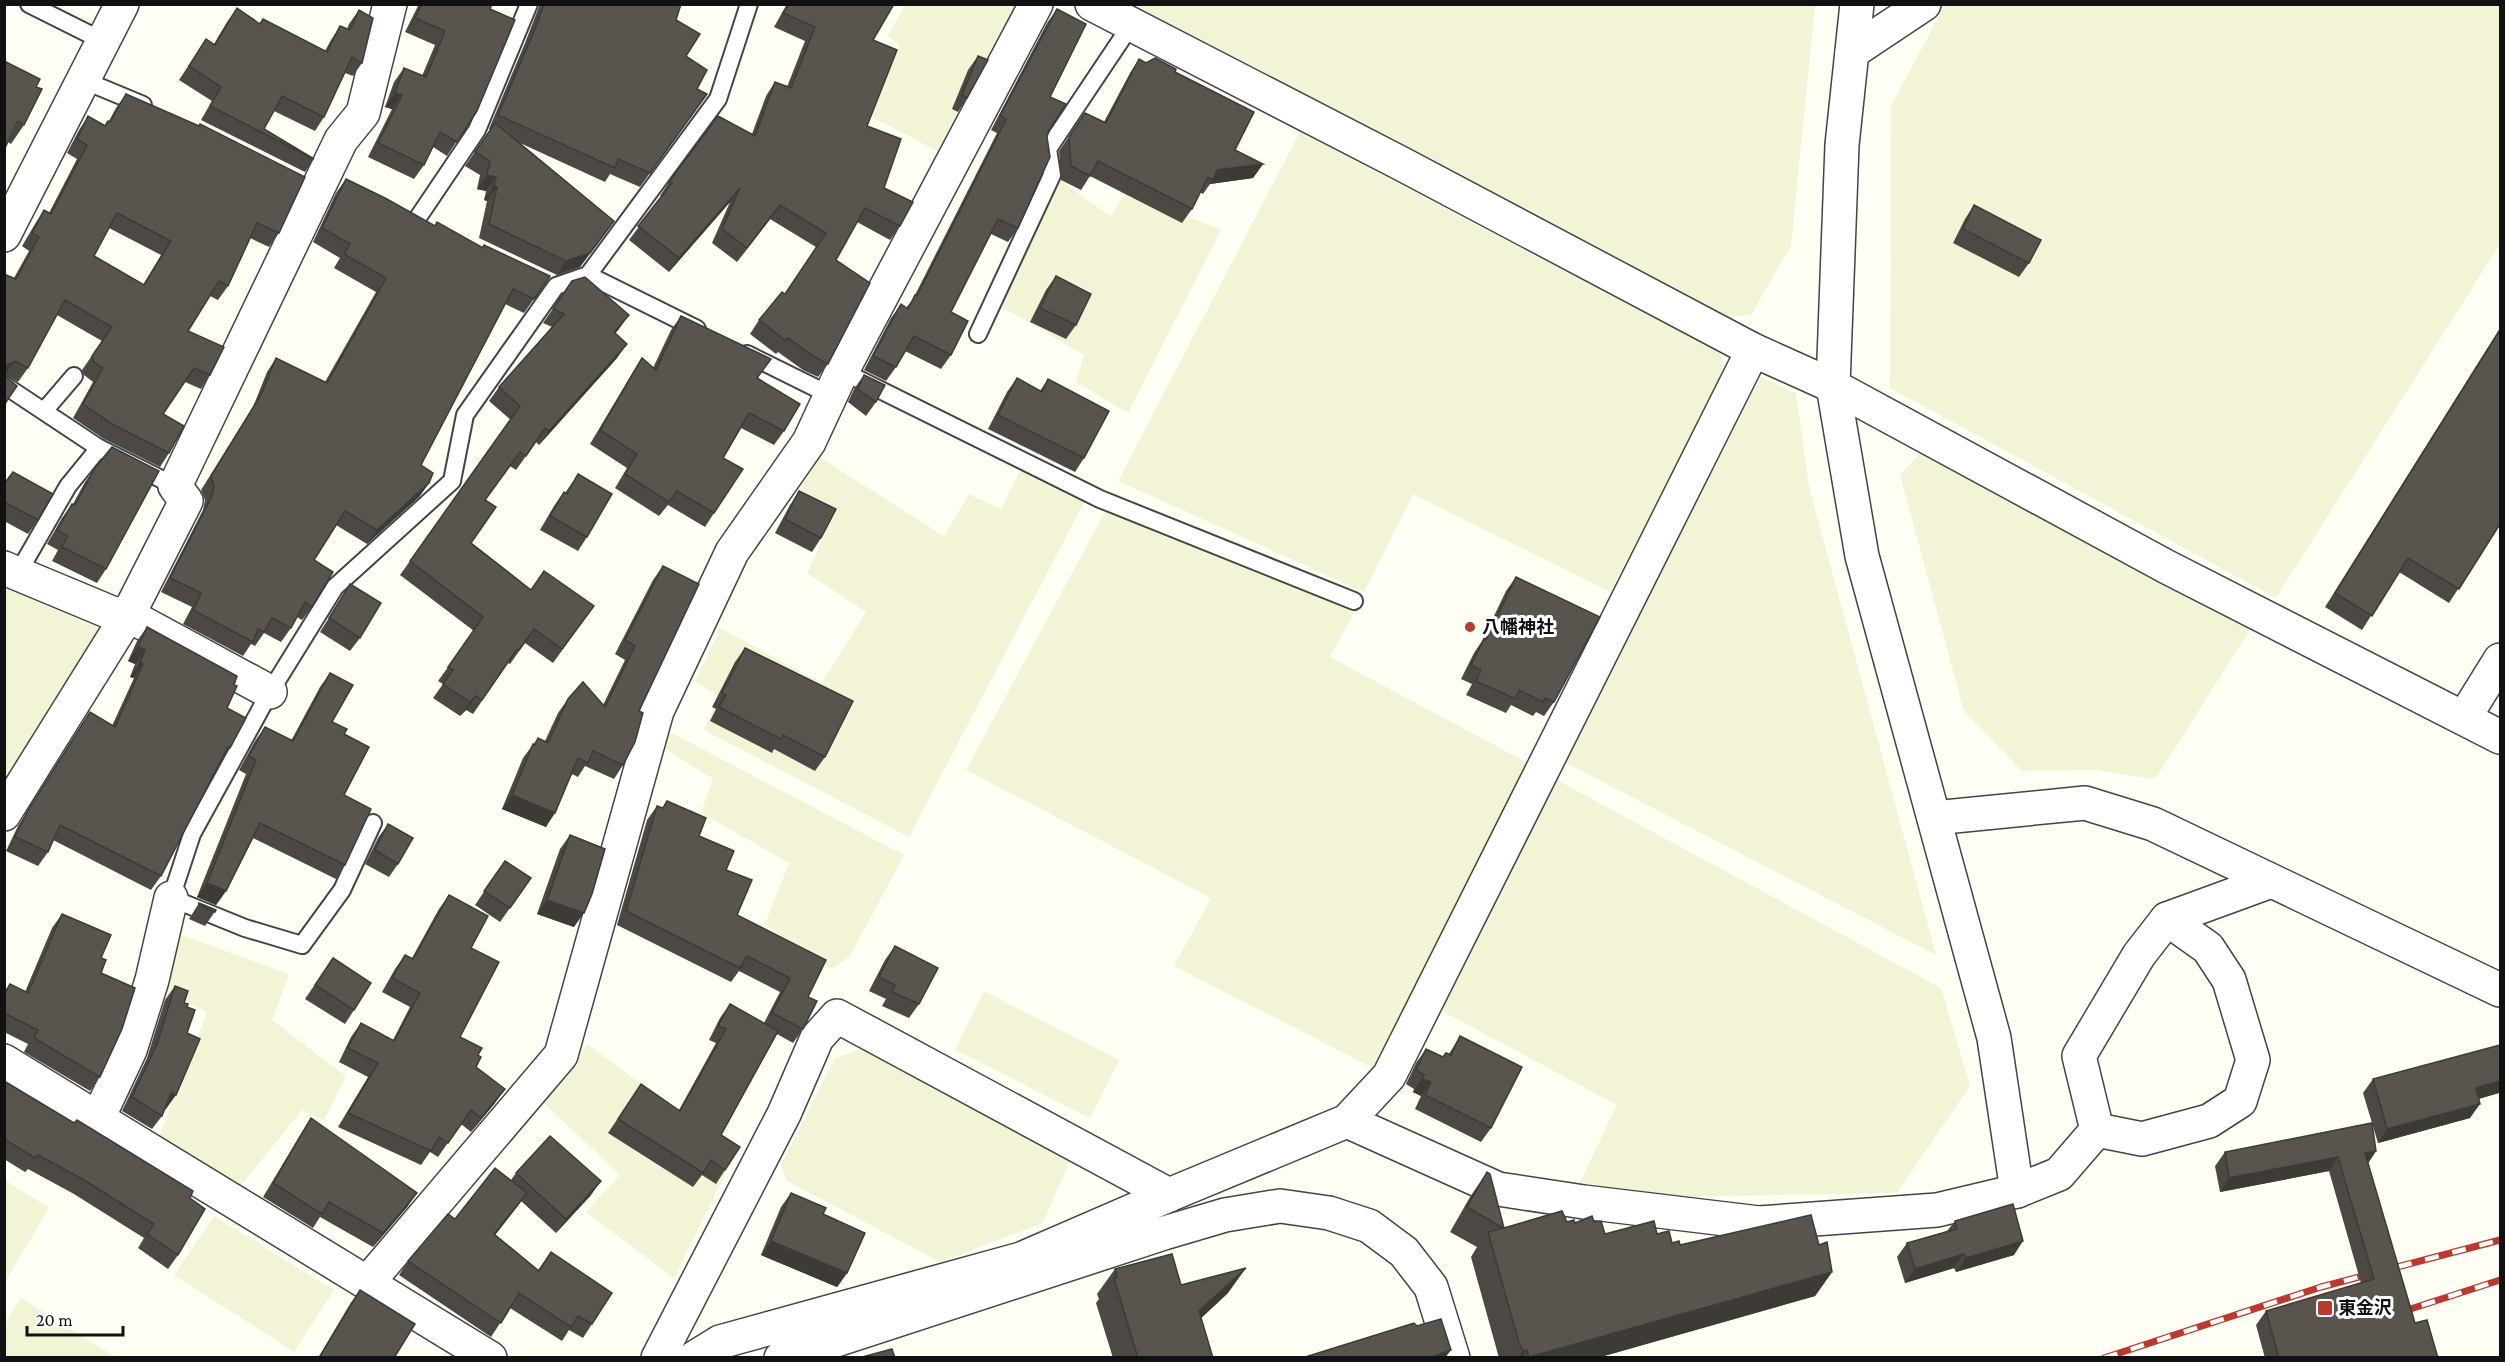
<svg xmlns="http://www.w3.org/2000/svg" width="2505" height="1362" font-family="'Crimson Pro','Noto Sans JP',serif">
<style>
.farmland{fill:#f3f4d6}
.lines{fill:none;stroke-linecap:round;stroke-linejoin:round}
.service-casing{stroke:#444;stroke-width:20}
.minor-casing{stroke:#444;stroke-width:36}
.tertiary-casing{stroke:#444;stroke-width:36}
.service{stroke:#fff;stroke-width:16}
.minor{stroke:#fff;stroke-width:33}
.tertiary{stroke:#fff;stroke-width:33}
.rail-casing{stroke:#bb392e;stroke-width:7}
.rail{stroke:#fff;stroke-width:4.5;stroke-dasharray:14;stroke-linecap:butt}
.wall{fill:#4d4843;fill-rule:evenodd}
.shaded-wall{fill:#3e3b37}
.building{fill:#59544e;stroke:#3e3b37;stroke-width:1.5;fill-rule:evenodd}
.poi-dot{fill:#bb392e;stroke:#fff;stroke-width:2}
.labels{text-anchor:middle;stroke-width:6;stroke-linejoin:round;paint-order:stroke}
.poi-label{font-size:18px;font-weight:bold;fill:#111;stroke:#fff;text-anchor:start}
</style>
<rect width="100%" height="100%" fill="#fefef5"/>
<!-- farmland -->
<g class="farmland">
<path d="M905,5H1017L937,151L867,114L900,45L888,36Z"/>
<path d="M1124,5H1815L1791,246L1751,315L1726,318Z"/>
<path d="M1945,5H2500V244L2276,598L1890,388L1891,106Z"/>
<path d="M1300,132L1719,352L1725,368L1610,592L1413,494L1364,592L1118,481Z"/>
<path d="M1060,180L1110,216L1128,191L1221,230L1128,413L1076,382L1084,355L999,305Z"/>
<path d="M1761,377L1796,393L1809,487L1936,955L1564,762Z"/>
<path d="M1921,452L2251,628L2158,775L2152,779L2096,770L2022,771L1964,711L1900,475Z"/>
<path d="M819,457L944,536L969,494L1001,509L1024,462L1090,491L909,837L704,730L719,696L695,682L720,628L822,683L866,612L807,573L836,510L800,490Z"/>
<path d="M1111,501L1354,613L1330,657L1526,762L1373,1068L1174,966L1211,898L966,770Z"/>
<path d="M5,588L103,630L5,785Z"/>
<path d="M670,732L904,855L850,956L832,969L765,924L789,863L701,813L713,779L661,746Z"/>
<path d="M1557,780L1941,988L1970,1086L1897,1193L1661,1197L1580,1182L1617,1105L1442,1011Z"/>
<path d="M176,933L289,974L272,1020L346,1076L324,1120L302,1110L238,1189L159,1137L207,1012L157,989Z"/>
<path d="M984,991L1119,1060L1090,1118L955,1050Z"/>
<path d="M587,1044L735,1154L674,1278L586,1212L620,1175L542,1101Z"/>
<path d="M862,1049L1072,1156L1043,1223L940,1262L787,1181L781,1165L835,1058Z"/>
<path d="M5,1180L49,1208L5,1282Z"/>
<path d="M214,1216L334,1290L294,1352L174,1275Z"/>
<path d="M21,1298L116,1357H5V1324Z"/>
</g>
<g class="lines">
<defs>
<g id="service">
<path d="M29,4L103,41"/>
<path d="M83,80L143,105"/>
<path d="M417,219L477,130L529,4"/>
<path d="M588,275L697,329"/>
<path d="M978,334L1052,175L1048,149L1131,25"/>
<path d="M747,354L830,395"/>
<path d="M842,371L1100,499L1354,601"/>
<path d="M4,385L99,448L175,486"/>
<path d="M44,411L74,376"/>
<path d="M18,573L68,486L99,448"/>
<path d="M373,823L342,890L302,945L245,928L171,898L192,834L270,692L335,587L452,481L465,415L556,286L588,275L718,99L749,4"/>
</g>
<g id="minor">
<path d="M1852,52L1924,4"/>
<path d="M4,235L122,4"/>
<path d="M4,568L112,613L128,615L186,501L175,486L341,140L363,113L390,4"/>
<path d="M2464,718L2500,660"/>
<path d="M4,814L128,615L270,692"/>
<path d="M2167,919L2271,881"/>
<path d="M4,1061L490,1358"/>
<path d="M98,1118L130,1050L152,980L171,898"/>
<path d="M1347,1121L1498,1189L1584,1202L1759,1223L1937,1210L2017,1191L2059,1174L2097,1130L2142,1139L2209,1121L2240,1101L2253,1060L2229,980L2208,948L2167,919L2139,955L2079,1056L2097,1130"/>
<path d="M368,1282L561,1055L657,711L732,552L809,442L842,371L1036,4"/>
<path d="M658,1358L784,1114L817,1038L837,1016L1169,1195L1347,1121L1389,1076L1753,350"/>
<path d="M694,1358L720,1342L1021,1259L1169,1195"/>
</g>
<g id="tertiary">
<path d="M1092,4L1402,164L1753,350L1833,386L2167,567L2500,737"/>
<path d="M1857,4L1842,145L1833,386L1862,556L1994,1038L2017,1191"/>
<path d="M1934,818L2085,803L2153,824L2500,990"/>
<path d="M781,1358L1164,1233L1225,1215L1280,1206L1329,1213L1369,1226L1404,1252L1431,1287L1453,1358"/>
</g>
</defs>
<!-- service casing -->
<use href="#service" class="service-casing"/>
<!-- minor casing -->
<use href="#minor" class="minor-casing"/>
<!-- tertiary casing -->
<use href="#tertiary" class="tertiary-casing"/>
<!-- service -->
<use href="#service" class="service"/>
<!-- minor -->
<use href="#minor" class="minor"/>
<!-- tertiary -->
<use href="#tertiary" class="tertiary"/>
<defs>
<g id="rail">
<path d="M2395,1314L2500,1280"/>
<path d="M2104,1358L2321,1287L2500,1240"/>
</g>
</defs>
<!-- rail casing -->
<use href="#rail" class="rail-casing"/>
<!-- rail -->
<use href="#rail" class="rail"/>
</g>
<!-- wall -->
<g class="wall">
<path d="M419,4H492L490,9L477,111L447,156L433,147L424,165L414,179L368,157L392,109L385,107L394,82L404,68L422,76L435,45L405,32Z"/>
<path d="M540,4H681L676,20L686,56L697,89L707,94L640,187L610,174L605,182L520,143L614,221L580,267L557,275L479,238L487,201L484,200L486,191L477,189L480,175L465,166L490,130L489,129L525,43Z"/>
<path d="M787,4H894L873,40L867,126L884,188L900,226L890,240L857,222L836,260L828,364L818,377L803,370L778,352L776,354L750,334L759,320L785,294L816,247L770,219L737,262L712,243L730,202L669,272L629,240L662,196H660L669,182L752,134L766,96L775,82L787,87L805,41L774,27Z"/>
<path d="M237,8L260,24L263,19L325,51L331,40L340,26L347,29L349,24L359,10L362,63L353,76L345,73L324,117L315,131L274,111L264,129L314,159L305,172L201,120L212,101L179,80L206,39L214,44L227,22Z"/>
<path d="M1057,9L1050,97L1049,130L1018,228L1008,242L991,234L951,312V355L941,369L905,351L896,367L886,381L864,370L891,318L901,304L906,308L913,299L997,133L991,130L1047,23Z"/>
<path d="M978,56L967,98L958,112L952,109L968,70Z"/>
<path d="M1139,59L1146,63L1175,72L1235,150L1263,164L1253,178L1210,184L1203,194L1200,192L1192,209L1182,223L1090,176L1081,190L1061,180L1059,151L1085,113L1104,122L1130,73Z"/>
<path d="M36,87L24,125L11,144L8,142Z"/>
<path d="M126,94L279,233L269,247L250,238L228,286L218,300L210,296L188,331L210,375L201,389L185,382L163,414L169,453L160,467L104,439L73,418L93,382L84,375L82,370L102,341L57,315L28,368L18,382L5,375L4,405V274L14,278L29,251L22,246L35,224L44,210L49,213L77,159L67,153L79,130L88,116L105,125L108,121H109L116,108ZM109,228L161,255L143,285L94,256Z"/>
<path d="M346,179L434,226L482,247L484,245L550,276L524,313L505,304L421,465L429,483L419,497L367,544L336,525L314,560L312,607L302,620L297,617L291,628L281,642L264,633L255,646L251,644L243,656L183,624L192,607L161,592L203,510L205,500L201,490L253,407L267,372L276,358L325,382L376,292L334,268L340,258L313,242L336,193Z"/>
<path d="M1974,205L2029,263L2019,277L1953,243L1965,219Z"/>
<path d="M1056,276L1076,325L1066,339L1030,322L1046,290Z"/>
<path d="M572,281L619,329L615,333L617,358L539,445L536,442L516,470L510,466L485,500L471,543L531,590L594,606L553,663L525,643L510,664L508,663L473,714L466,710L460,716L433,698L443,684L438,681L474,631L400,575L511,420L489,401L499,387L552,327L543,323Z"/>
<path d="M681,316L757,378L784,431L774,445L741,428L723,458L714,513L705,527L668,505L659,516L615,488L627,468L590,444L633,372L642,358L653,368L671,330Z"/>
<path d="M2500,328V524L2449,603L2399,572L2362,630L2325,607Z"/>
<path d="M864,375L876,402L866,416L848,402L854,389Z"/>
<path d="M1017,378L1040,391L1048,379L1084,458L1075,472L988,429L1007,392Z"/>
<path d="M95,468L106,569L97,583L52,561L58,550L47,544L62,518L72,504H73L85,482Z"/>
<path d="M578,474L587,537L578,551L540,530L554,506L564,492L565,493Z"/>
<path d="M4,484L38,520L28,534L4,521Z"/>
<path d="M799,491L821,538L812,552L775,533L790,505Z"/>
<path d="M663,566L639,711L623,765L614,779L585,766L578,777L572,774L546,827L502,809L523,758L538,738L545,741L558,713L568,699L603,705L625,660L615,654L653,580Z"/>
<path d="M1516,577L1554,702L1544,716L1536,712L1533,716L1511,705L1506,713L1466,695L1472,684L1461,679L1474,653L1482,641L1506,591Z"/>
<path d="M350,584L360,638L350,651L320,632Z"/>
<path d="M147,627L234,685L227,708L230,748L221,760L161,876L151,890L53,840L48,852L38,866L6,851L18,826L90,712L112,726L134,678L130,677L135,664L128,661L137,641Z"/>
<path d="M745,648L825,757L815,771L774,749L772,753L710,721L716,709L712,707L735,662Z"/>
<path d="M330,673L332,722L344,734V795L345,865L336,879L253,838L226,891L216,905L197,897L246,774L239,770L255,741L265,727L291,741L320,687Z"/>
<path d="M667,801L699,836L726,870L737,915L808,997L803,1029L793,1043L777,1034L721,1135L725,1170L716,1184L702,1175L693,1187L608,1133L641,1084L679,1110L716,1043L709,1040L720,1018L730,1004L764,1023L780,992L739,971L731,982L617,925L647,820L657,806L662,808Z"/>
<path d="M388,824L398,864L389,877L365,864L378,838Z"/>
<path d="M570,835L574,927L537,914L560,849Z"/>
<path d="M505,861L510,908L500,922L475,905Z"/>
<path d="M449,895L471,948L460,1037L478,1055L476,1067L495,1103L471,1132L461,1124L438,1157L430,1152L421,1165L338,1127L368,1077L339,1062L351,1037L361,1023L393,1040L410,1007L382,992L395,969L405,955L412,958L439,909Z"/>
<path d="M199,903L216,910L205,926L189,919Z"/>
<path d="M62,914L101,958L100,1077L90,1091L24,1052L28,1044L4,1032V992L10,984L25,992L52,928Z"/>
<path d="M895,946L919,1004L909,1018L882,1006L886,999L869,991L885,960Z"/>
<path d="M333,958L354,1010L345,1024L305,999Z"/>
<path d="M175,986L184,1003L187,1007V1033L166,1109L165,1108L162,1116L152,1129L122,1111L147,1058L165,1000Z"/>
<path d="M1460,1036L1491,1128L1481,1142L1415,1109L1421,1096L1413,1092L1414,1089L1406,1084L1416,1063L1426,1049L1443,1057L1446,1053L1449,1054Z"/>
<path d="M2373,1079L2499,1093L2479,1099L2470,1118L2378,1143L2363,1093Z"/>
<path d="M4,1081L190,1198L178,1255L168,1269L138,1248L144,1238L74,1194L28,1169L25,1172L4,1159Z"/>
<path d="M311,1118L408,1206L373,1247L320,1217L313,1228L263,1197L302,1132Z"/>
<path d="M2376,1151L2368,1163L2415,1323L2438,1358H2265L2256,1325L2266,1311L2361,1283L2329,1171L2220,1192L2215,1166L2225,1152Z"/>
<path d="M1487,1172L1504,1228L1567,1222H1594L1605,1234H1657L1672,1243L1680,1245H1819L1832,1272L1815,1296L1597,1358H1499L1471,1257L1477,1247L1450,1232L1470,1197Z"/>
<path d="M516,1173L591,1195L556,1233L521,1201L495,1235L538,1270L551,1252L592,1324L583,1338L569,1330L562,1341L510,1308L491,1337L399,1275L408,1261L455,1219L511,1180Z"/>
<path d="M791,1193L823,1214L847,1273L837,1287L761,1255L781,1207Z"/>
<path d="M1955,1221L2014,1255L1956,1272L1954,1268L1905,1283L1897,1257L1907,1243L1947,1231Z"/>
<path d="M1115,1269L1181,1285L1228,1293L1201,1318L1213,1358H1113L1096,1303L1099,1299L1097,1294Z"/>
<path d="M360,1290L394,1358H318L350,1304Z"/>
</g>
<!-- shaded-wall -->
<g class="shaded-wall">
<path d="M395,93L402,95L392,109L385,107Z"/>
<path d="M1263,164L1253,178L1210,184L1217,170Z"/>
<path d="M487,175L496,177L486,191L477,189Z"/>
<path d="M494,186L497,187L487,201L484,200Z"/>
<path d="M740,188L730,202L669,272L679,258Z"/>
<path d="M780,205L770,219L737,262L747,248Z"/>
<path d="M614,221L580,267L557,275L566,261Z"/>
<path d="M629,315L619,329L604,346L614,332Z"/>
<path d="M627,344L617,358L539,445L549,431Z"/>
<path d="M15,361L5,375H4V366Z"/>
<path d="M429,483L419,497L367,544L377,530Z"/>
<path d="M138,647L145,650L135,664L128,661Z"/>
<path d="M140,663L143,664L134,678L130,677Z"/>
<path d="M476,696L466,710L460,716L470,702Z"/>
<path d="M512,795L555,813L546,827L502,809Z"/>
<path d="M207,883L226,891L216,905L197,897Z"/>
<path d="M547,900L584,913L574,927L537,914Z"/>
<path d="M1422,1079L1431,1082L1421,1096L1413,1092Z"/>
<path d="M2500,1081V1091L2499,1093L2466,1102L2476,1088Z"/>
<path d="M505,1089L495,1103L471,1132L481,1118Z"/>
<path d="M171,1093L176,1095L166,1109L161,1107Z"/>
<path d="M2480,1104L2470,1118L2378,1143L2387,1129Z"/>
<path d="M2376,1151L2367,1165L2365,1153Z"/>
<path d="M2338,1157L2329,1171L2220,1192L2229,1178Z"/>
<path d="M601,1181L591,1195L556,1233L566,1219Z"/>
<path d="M417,1193L408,1206L373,1247L383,1233Z"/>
<path d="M527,1193L517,1207L485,1248L494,1234Z"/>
<path d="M771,1241L847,1273L837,1287L761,1255Z"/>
<path d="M2023,1241L2014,1255L1956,1272L1966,1258Z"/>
<path d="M1964,1254L1954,1268L1905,1283L1915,1269Z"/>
<path d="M1246,1268L1228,1293L1182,1336L1199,1311Z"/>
<path d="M1832,1272L1815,1296L1597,1358H1528Z"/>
<path d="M1451,1350L1445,1358H1432L1434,1356Z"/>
<path d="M1527,1350L1522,1358H1518L1523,1351Z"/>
</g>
<!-- building -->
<g class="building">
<path d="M422,4H492L490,9L515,20L477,111L457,142L440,132L424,165L378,143L402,95L395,93L404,68L426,77L445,31L415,18Z"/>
<path d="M544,4H681L676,20L700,34L686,56L707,70L697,89L707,94L650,173L618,159L615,168L498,115L535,29Z"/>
<path d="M789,4H894L873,40L897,50L867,126L901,139L884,188L913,202L900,226L865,208L836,260L870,283L828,364L813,356L788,338L785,340L759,320L782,292L785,294L826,233L780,205L747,248L722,229L740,188L679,258L638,226L672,183L669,182L718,116L755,136L775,82L791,88L815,27L783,13Z"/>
<path d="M237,8L260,24L263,19L327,52L340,26L350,30L359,10L373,18L362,63L352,57L324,117L282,96L264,129L314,159L210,106L221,87L189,66L206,39L215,45Z"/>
<path d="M1057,9L1086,24L1050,97L1066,104L1049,130L1047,137L1050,157L1018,228L998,219L951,312L968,321L951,355L914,336L896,367L873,356L901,304L908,309L915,295L917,296L1006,119L1000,116Z"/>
<path d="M978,56L988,60L967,98L962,95Z"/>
<path d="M1155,58L1176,69L1175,72L1254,112L1235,150L1263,164L1217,170L1213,180L1208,177L1192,209L1098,161L1090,176L1071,166L1069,137L1085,113L1106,123L1139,59L1146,63Z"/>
<path d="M4,61L40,79L36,87L42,89L24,125L18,121L4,150Z"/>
<path d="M126,94L199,126L200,124L305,177L279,233L257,223L228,286L219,281L188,331L224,347L210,375L194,368L163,414L184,426L169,453L114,425L83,404L103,368L94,362L92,356L112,327L65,300L28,368L15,361L5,366V376L17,386L4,405V274L16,279L39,237L32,233L44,210L51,214L87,145L77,139L88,116L105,126L108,121L110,122ZM117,213L171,241L144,285L94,256Z"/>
<path d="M495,123L614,221L590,253L566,261L489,224L497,187L494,186L496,177L487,175L490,161L475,152Z"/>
<path d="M346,179L385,198L435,226L437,222L483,248L484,245L550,276L534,299L513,289L421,465L433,473L429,483L377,530L345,511L314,560L333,572L312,607L305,602L291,628L272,618L264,632L258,629L253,642L193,610L201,593L170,578L212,496L214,486L211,476L262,393L276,358L327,383L386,278L344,254L350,244L322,228Z"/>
<path d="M1974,205L2041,240L2029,263L1963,229Z"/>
<path d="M1056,276L1091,294L1076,325L1040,308Z"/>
<path d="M585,277L629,315L614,332L627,344L549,431L545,428L526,456L520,452L485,500L496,507L471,543L531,590L544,571L594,606L562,649L534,629L519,650L517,649L482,700L476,696L470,702L443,684L453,670L448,667L483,617L410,561L520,406L499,387L564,314L553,309L572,281Z"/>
<path d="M681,316L771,359L757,378L800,404L784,431L749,413L723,458L743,469L714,513L677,491L669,502L625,474L637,454L600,430L642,358L656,370Z"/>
<path d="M2500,330V524L2459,589L2408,558L2372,616L2335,593Z"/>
<path d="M864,375L885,385L876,402L858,389Z"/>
<path d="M1017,378L1042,392L1048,379L1109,411L1084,458L998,415Z"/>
<path d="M112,447L159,471L106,569L62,547L68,536L57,530L72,504L75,505L95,468Z"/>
<path d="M13,472L53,494L38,520L4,502V484Z"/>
<path d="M578,474L612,494L587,537L550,516L564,492L567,494Z"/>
<path d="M799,491L836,509L821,538L785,519Z"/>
<path d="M663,566L699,584L639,711L643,713L635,742L623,765L593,751L588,763L578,758L555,813L512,795L533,744L535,745L538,738L548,743L568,699L583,682L605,707L635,646L625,640Z"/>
<path d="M1516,577L1600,617L1554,702L1545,698L1543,702L1519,690L1516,699L1476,681L1481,670L1471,665L1484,639L1486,640Z"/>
<path d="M350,584L381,603L360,638L329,618Z"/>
<path d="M147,627L237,676L234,685L237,686L227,708L246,718L230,748L228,747L161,876L60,825L48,852L15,837L27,812L90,712L115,727L143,664L140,663L145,650L138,647Z"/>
<path d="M745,648L853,701L825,757L783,735L781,739L719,707L726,695L722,693Z"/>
<path d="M330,673L353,685L332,722L347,729L344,734L369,747L344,795L371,809L345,865L260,823L226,891L207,883L256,760L249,756L265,727L293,741Z"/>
<path d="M667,801L706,818L699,836L734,851L726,870L752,880L737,915L826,960L808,997L817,1001L803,1029L772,1013L790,978L747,956L740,968L626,911L657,806L663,808Z"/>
<path d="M388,824L413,838L398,864L375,850Z"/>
<path d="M570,835L605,849L592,894L584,913L547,900Z"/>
<path d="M505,861L531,878L510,908L484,891Z"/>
<path d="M449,895L488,916L471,948L499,962L460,1037L482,1048L478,1055L481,1057L476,1067L505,1089L481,1118L471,1110L448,1143L439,1137L431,1151L348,1113L378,1063L348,1048L361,1023L394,1041L420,993L392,978L405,955L413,959Z"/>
<path d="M199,903L216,910L215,912L199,905Z"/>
<path d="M62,914L111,935L101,958L106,960L101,973L135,988L122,1029L100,1077L34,1038L38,1030L4,1013V995L10,984L28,993Z"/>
<path d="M895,946L938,968L919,1004L892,992L895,985L879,977Z"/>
<path d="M333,958L371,983L354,1010L315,985Z"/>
<path d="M175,986L188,991L184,1003L188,1004L187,1007L195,1010L187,1033L200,1039L176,1095L171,1093L162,1116L132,1097L157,1044Z"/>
<path d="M730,1004L778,1031L721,1135L740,1147L725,1170L711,1160L703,1173L618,1119L641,1084L680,1111L726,1029L718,1026Z"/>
<path d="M1460,1036L1522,1067L1491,1128L1425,1095L1431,1082L1422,1079L1424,1075L1416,1070L1426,1049L1443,1057L1446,1053L1451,1055Z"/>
<path d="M2500,1045V1081L2476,1088L2480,1104L2387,1129L2373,1079Z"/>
<path d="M4,1081L74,1123L77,1120L193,1191L190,1198L205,1209L178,1255L147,1234L154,1224L84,1180L38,1155L35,1158L4,1139Z"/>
<path d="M311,1118L417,1193L383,1233L329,1202L322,1214L273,1183Z"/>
<path d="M2372,1123L2376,1151L2365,1153L2415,1323L2427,1320L2438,1358H2279L2266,1311L2374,1279L2338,1157L2229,1178L2225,1152Z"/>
<path d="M550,1136L601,1181L566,1219L516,1173Z"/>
<path d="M495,1168L527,1193L494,1234L539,1271L551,1252L612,1293L592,1324L578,1316L571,1327L519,1293L501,1323L408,1261L448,1214L455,1219Z"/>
<path d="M1487,1172L1490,1174L1504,1228L1562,1211L1567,1222L1574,1220L1575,1223L1592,1216L1594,1222L1601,1221L1605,1234L1654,1221L1657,1234L1669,1231L1672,1243L1679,1241L1680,1245L1811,1215L1819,1245L1827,1242L1832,1272L1529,1357L1527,1350L1523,1351L1519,1343L1488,1232L1503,1228L1467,1207Z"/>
<path d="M791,1193L826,1208L823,1214L865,1233L847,1273L771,1241Z"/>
<path d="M2013,1204L2023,1241L1966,1258L1964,1254L1915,1269L1907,1243L1957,1229L1955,1221Z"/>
<path d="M1172,1254L1181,1285L1246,1268L1199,1311L1213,1358H1138L1114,1278L1117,1277L1115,1269Z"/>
<path d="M360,1290L415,1324L394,1358H319Z"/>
<path d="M1441,1319L1451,1350L1434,1356V1358H1302L1414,1323L1417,1326Z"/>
<path d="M892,1349L895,1358H862V1357Z"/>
</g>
<!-- markers -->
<g class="poi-dot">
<circle cx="1470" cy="627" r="6"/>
<rect x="2317" y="1300" width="16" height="16" rx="3"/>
</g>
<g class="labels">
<!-- poi labels -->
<g class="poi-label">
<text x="1482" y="633">八幡神社</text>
<text x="2338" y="1314">東金沢</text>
</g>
</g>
<!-- border -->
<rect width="2505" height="1362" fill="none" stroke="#111111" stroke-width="12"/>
<!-- scale -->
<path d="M27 1326v9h96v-9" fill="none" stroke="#111111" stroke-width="3"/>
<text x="36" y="1326" font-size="18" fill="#111111" stroke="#ffffff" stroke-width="4.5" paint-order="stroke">20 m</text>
</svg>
